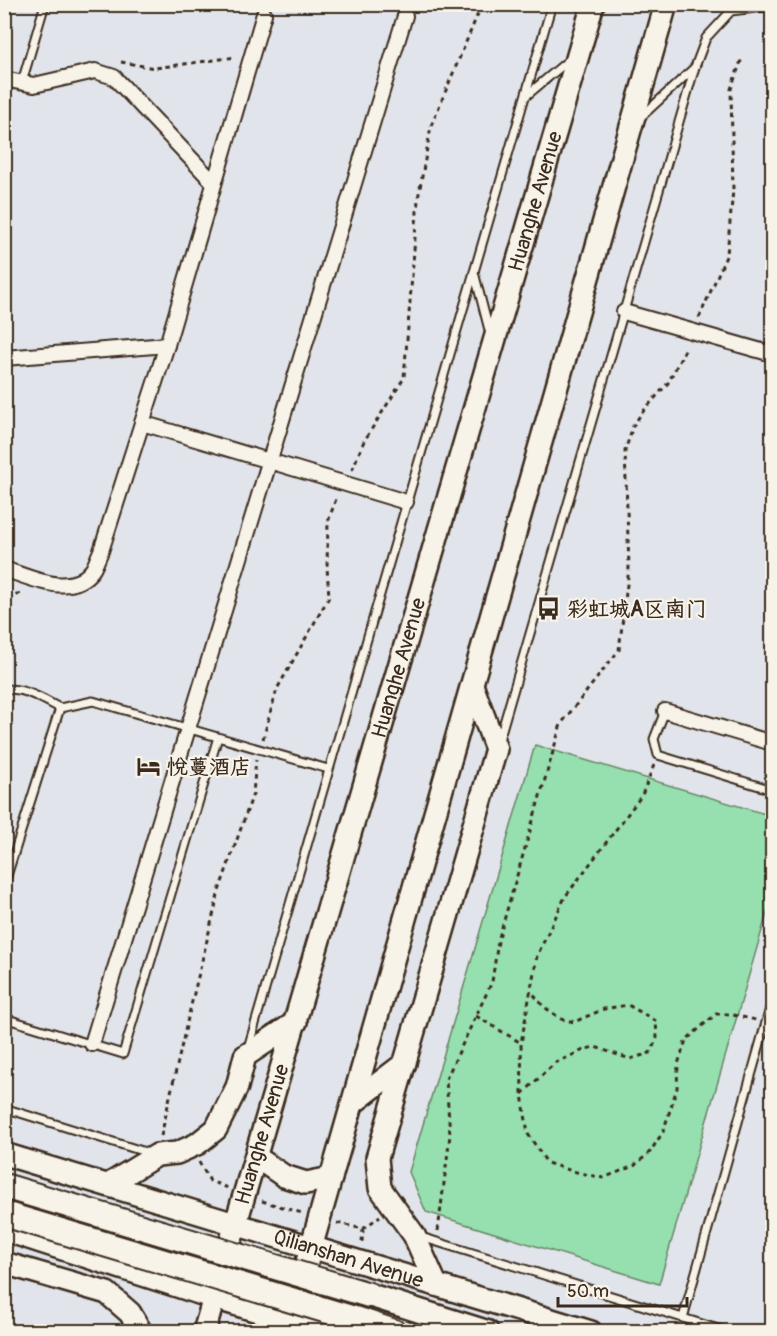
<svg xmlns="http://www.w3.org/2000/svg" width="777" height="1336" font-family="Pangolin,'LXGW WenKai TC',sans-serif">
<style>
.green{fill:#96dfaf;stroke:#688466;stroke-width:1.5}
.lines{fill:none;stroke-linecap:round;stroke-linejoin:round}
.service-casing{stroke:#3b2a1e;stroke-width:11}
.minor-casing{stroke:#3b2a1e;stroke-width:18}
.primary-casing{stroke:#3b2a1e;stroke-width:26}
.trunk-casing{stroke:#3b2a1e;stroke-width:27}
.motorway-casing{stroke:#3b2a1e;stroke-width:28}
.path{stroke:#3b2a1e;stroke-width:3;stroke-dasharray:4.5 4.5;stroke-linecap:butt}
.service{stroke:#f7f3e8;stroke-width:7}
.minor{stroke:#f7f3e8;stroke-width:14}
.primary{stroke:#f7f3e8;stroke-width:21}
.trunk{stroke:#f7f3e8;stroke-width:22}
.motorway{stroke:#f7f3e8;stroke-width:24}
.motorway-bridge-casing{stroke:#3b2a1e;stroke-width:28;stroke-linecap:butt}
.motorway-bridge{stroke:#f7f3e8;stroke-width:24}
.labels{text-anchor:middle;stroke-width:4.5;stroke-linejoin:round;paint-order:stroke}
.street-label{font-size:21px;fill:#3b2a1e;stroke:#f7f3e8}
.poi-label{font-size:21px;font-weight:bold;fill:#3b2a1e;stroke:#f7f3e8;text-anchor:start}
</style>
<rect width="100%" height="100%" fill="#e1e5eb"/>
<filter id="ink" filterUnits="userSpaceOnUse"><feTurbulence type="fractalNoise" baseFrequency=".0167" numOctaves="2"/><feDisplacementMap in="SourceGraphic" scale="12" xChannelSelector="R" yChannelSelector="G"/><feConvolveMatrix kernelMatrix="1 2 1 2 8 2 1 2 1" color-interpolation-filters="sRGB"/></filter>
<g filter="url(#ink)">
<!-- green -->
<path class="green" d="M535,745L772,816V896L659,1284L426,1212L409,1172Z"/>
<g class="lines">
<defs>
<g id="service">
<path d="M22,82L45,4"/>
<path d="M526,96L570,59"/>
<path d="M641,117L695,67"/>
<path d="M474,272L490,334"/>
<path d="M4,690C22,686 44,700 60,708"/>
<path d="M665,711L654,739L658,755L772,790"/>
<path d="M499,740L695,67L706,38L731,11L772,6"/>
<path d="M6,879L60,708L93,701L328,769"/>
<path d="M4,1018L123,1054L218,737"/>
<path d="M248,1048L552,4"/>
<path d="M4,1108L152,1154"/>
<path d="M421,1237L728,1332"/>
<path d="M683,1318L772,1001"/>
</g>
<g id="minor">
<path d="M4,79L34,85L95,71L114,77L214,183"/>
<path d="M624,312L772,354"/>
<path d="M4,358L167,345"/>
<path d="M142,423L406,502"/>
<path d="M4,569C32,578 72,599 93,569C96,564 98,557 101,551L167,345L264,14"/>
<path d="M665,711L772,743"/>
<path d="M92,1044L405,16"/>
</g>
<g id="primary">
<path d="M353,1103L405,1063"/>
<path id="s1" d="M4,1154L591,1332"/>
<path d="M256,1157L284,1176L306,1183L331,1178"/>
<path d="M108,1185L157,1155L177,1153L197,1144L216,1129L237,1087L245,1056L296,1022"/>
<path d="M4,1230L214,1298L328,1332"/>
<path d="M4,1263L107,1293L130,1313L141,1332"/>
<path d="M436,1284L414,1235L380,1188L377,1158L496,749L472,685"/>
<path id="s2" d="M204,1332L593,4"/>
<path d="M287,1332L666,4"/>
</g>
<path id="trunk" d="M369,1295L487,1332"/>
<path id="motorway" d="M361,1321L394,1332"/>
</defs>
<!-- service casing -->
<use href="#service" class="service-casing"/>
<!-- minor casing -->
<use href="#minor" class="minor-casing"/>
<!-- primary casing -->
<use href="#primary" class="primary-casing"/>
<!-- trunk casing -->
<use href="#trunk" class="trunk-casing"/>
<!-- motorway casing -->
<use href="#motorway" class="motorway-casing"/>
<!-- path -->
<g class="path">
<path d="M121,62L155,68L236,57"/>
<path d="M699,318L727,254L733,190L731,89L742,58"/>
<path d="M352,470L364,441L404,378L418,199L431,126L482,4"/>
<path d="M4,609L13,597L22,592"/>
<path d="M263,739L277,689L329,597L327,567L328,522L337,496"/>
<path d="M654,765L642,795L565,897L537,956L521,1043L522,1094L528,1134L547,1163L572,1171L603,1178L634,1166L650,1152L663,1132L677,1088L678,1064L686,1040L716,1014H729L756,1020"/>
<path d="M476,1016L521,1043"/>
<path d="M522,1094L555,1063L586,1049L595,1047L630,1059L650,1053L657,1038L656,1021L628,1005L604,1009L574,1022L561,1019L543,1006L531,991"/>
<path d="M161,1136L187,1022L219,891L253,794L256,759"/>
<path d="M199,1162L210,1181L228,1188"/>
<path d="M262,1201L302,1213"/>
<path d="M337,1223L363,1229L380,1216"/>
<path d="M438,1231L450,1135L446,1079L492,982L498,941L561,724L619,650L629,568L625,451L633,426L641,414L668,383L687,346"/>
<path d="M362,1242L363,1229"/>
<path d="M167,1332L174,1329L182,1332"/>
</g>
<!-- service -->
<use href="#service" class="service"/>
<!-- minor -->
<use href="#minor" class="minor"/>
<!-- primary -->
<use href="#primary" class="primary"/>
<!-- trunk -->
<use href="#trunk" class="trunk"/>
<!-- motorway -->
<use href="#motorway" class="motorway"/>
<defs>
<g id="motorway-bridge">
<path d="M4,1186L369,1295"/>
<path d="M4,1214L361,1321"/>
</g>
</defs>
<!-- motorway-bridge casing -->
<use href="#motorway-bridge" class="motorway-bridge-casing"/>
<!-- motorway-bridge -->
<use href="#motorway-bridge" class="motorway-bridge"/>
</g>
</g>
<!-- icons -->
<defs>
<symbol id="bus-bare" viewBox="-9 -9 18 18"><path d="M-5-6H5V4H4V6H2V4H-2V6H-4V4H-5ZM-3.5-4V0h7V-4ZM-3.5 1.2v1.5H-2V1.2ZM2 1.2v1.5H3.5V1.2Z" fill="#3b2a1e" stroke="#f7f3e8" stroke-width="2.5" paint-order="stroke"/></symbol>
<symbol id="hotel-bare" viewBox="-9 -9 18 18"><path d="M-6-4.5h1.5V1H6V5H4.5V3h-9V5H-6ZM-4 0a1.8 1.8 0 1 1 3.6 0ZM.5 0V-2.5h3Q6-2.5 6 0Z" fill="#3b2a1e" stroke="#f7f3e8" stroke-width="2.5" paint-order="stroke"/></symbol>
</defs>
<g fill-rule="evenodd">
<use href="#bus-bare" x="532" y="592" width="33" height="33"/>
<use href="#hotel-bare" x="132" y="750" width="33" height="33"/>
</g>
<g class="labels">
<!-- street labels -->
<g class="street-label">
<text dy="7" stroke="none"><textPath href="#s2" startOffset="1178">Huanghe Avenue</textPath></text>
<text dy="7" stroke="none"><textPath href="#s2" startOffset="692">Huanghe Avenue</textPath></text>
<text dy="7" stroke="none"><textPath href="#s2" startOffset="206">Huanghe Avenue</textPath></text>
<text dy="7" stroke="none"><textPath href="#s1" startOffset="360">Qilianshan Avenue</textPath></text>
</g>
<!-- poi labels -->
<g class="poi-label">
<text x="567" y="616">彩虹城A区南门</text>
<text x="167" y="774">悦蔓酒店</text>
</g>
</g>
<!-- margin -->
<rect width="777" height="1336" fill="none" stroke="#f7f3e8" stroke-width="24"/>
<rect x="12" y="12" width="753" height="1312" fill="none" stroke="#3b2a1e" stroke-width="2" filter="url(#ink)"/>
<!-- scale -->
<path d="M558 1297v9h129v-9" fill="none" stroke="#3b2a1e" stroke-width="3"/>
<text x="567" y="1297" font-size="18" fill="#3b2a1e" stroke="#f7f3e8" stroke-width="4.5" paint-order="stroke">50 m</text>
</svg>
